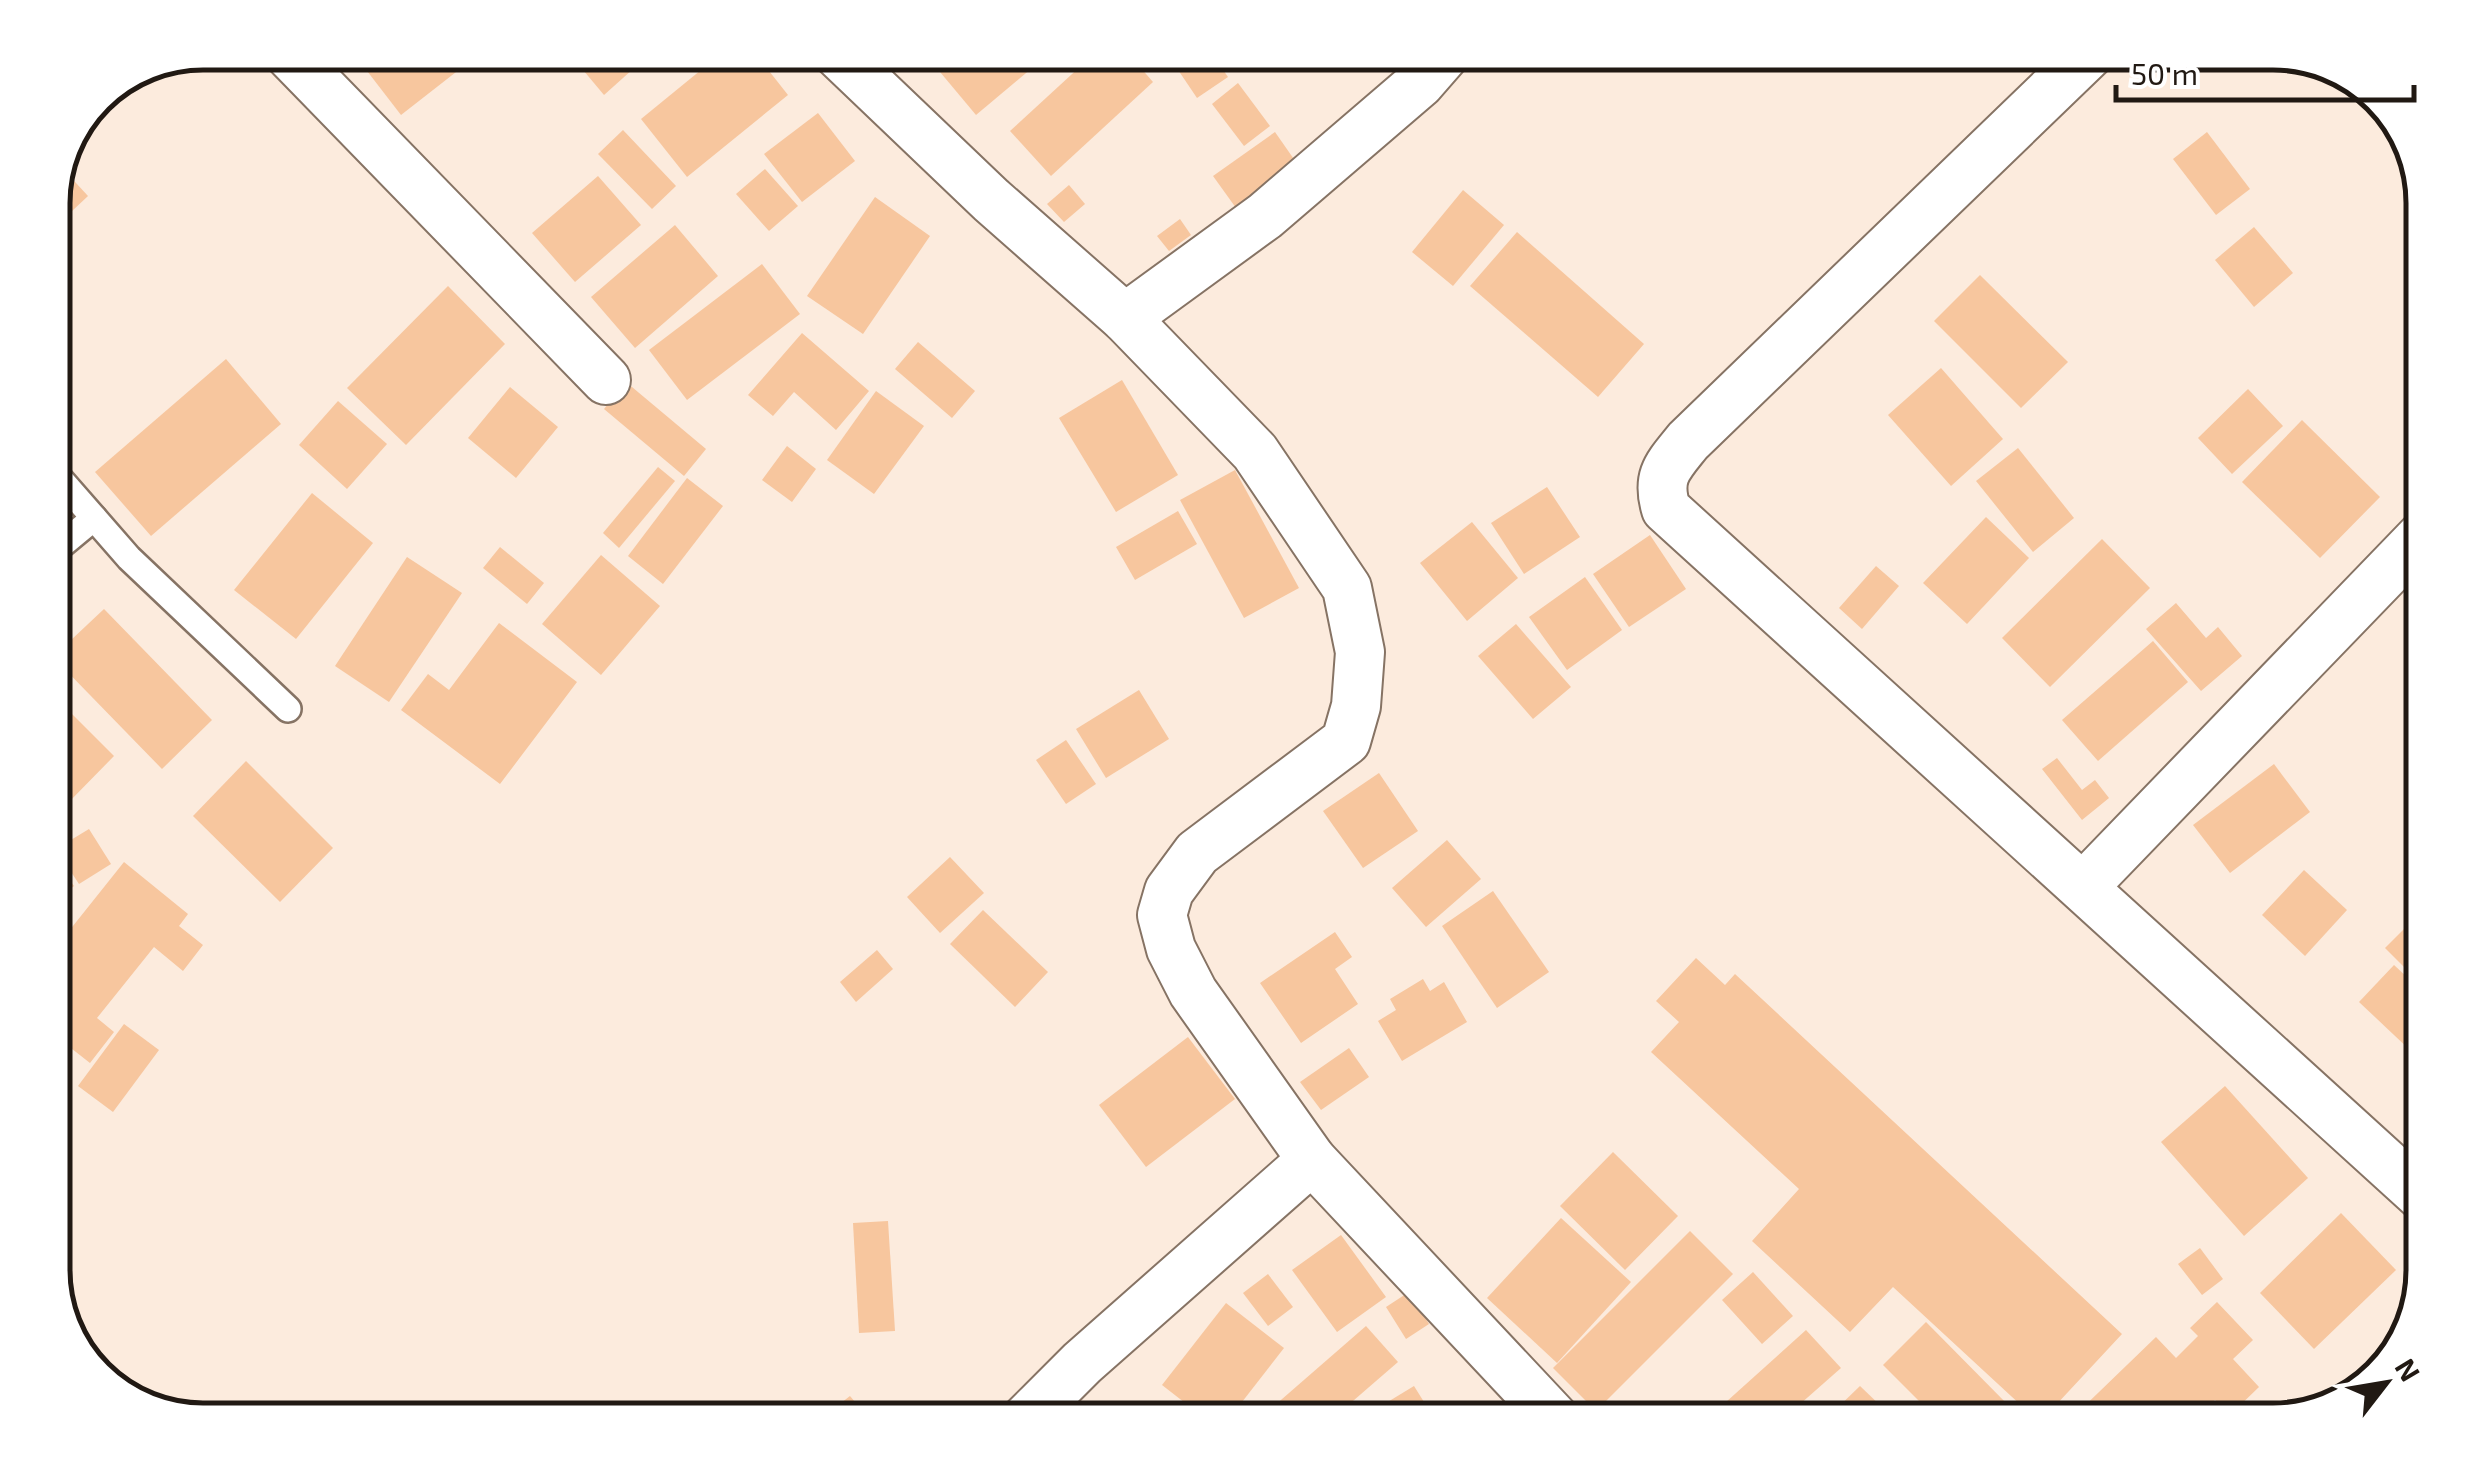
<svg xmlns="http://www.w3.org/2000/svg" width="2476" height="1473" font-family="'Exo 2',sans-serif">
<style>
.building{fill:#f7c69e}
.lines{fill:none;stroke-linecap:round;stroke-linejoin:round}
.service-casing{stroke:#867364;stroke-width:30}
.minor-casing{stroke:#867364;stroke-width:52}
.service{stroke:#fff;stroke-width:25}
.minor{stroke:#fff;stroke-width:48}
.rim{fill:none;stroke:#211913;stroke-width:5}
</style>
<rect width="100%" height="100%" fill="#fcebdd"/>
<!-- building -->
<g class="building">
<path d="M382,52H469L474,58L401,115L364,67Z"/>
<path d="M568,52H652L604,95Z"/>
<path d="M723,52H754L788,95L687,177L641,119Z"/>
<path d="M939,52H1051L976,115L930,60Z"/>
<path d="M1096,52H1127L1153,82L1051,176L1010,131Z"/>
<path d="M1166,52H1211L1228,77L1197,98Z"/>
<path d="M1231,52H1253L1240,63Z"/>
<path d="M1238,83L1270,126L1244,146L1212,104Z"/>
<path d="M818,113L855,161L802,202L764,154Z"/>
<path d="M623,130L676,186L652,209L598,154Z"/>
<path d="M1275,132L1298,165L1236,208L1213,176Z"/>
<path d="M2207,132L2250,189L2216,215L2173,159Z"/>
<path d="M765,169L798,206L769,231L736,194Z"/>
<path d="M64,170L88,196L53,229V194Z"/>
<path d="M598,176L641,225L575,282L532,233Z"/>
<path d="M1069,185L1085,204L1064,222L1047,204Z"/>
<path d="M1463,190L1504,225L1453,286L1412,252Z"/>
<path d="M875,197L930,236L863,334L807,296Z"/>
<path d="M1180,219L1191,235L1169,251L1157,236Z"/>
<path d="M675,225L718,276L635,348L591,297Z"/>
<path d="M2254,227L2293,273L2254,307L2215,260Z"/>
<path d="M1517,232L1644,344L1598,397L1470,286Z"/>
<path d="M762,264L800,314L687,400L649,350Z"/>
<path d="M1980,275L2068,362L2021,408L1934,321Z"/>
<path d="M448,286L505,344L406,445L347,388Z"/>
<path d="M802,333L869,391L836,430L794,392L773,416L748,395Z"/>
<path d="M918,342L975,391L952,418L895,369Z"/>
<path d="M226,359L281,424L151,536L95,472Z"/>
<path d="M1941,368L2003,439L1951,486L1888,415Z"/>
<path d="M1122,380L1178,475L1116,512L1059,418Z"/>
<path d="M626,382L706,449L684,476L604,409Z"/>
<path d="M510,387L558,427L516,478L468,438Z"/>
<path d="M2248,389L2283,426L2232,474L2198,438Z"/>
<path d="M876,391L924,426L874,494L827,460Z"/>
<path d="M338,401L387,444L347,489L299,445Z"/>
<path d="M2302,420L2380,497L2320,558L2242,482Z"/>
<path d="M787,446L816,469L792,502L762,480Z"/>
<path d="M2018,448L2074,518L2033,552L1976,481Z"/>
<path d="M658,467L675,481L619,548L603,533Z"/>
<path d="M1235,470L1299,588L1244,618L1180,500Z"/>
<path d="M687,478L723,506L663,584L628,556Z"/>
<path d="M1547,487L1580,537L1524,574L1491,523Z"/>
<path d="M312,493L373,543L296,639L234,590Z"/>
<path d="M1178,511L1197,544L1135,580L1116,547Z"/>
<path d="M1986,517L2029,558L1967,624L1923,583Z"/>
<path d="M1472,522L1518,578L1467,621L1420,563Z"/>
<path d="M1650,535L1686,589L1629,627L1593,574Z"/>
<path d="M2102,539L2150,588L2050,687L2002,638Z"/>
<path d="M500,547L544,583L527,604L483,568Z"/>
<path d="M601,555L660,606L601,675L542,624Z"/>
<path d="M407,557L462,593L389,702L335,666Z"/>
<path d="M1876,566L1899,586L1862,629L1839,608Z"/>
<path d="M1585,577L1622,630L1567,670L1529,617Z"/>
<path d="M2176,603L2206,638L2218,627L2242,656L2201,691L2146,629Z"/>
<path d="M104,609L212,720L162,769L53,657Z"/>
<path d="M499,623L577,682L500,784L401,710L428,674L449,690Z"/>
<path d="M1516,624L1571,687L1533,719L1478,656Z"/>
<path d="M2153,641L2188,682L2098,761L2062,720Z"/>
<path d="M1139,690L1169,739L1106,778L1076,729Z"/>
<path d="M53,695L114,756L66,805L53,792Z"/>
<path d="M1066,740L1096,784L1066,804L1036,760Z"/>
<path d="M2057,758L2082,790L2095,780L2109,798L2082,820L2042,769Z"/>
<path d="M246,761L333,848L280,902L193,816Z"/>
<path d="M2274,764L2310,812L2230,873L2193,825Z"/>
<path d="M1379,773L1418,831L1363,868L1323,811Z"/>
<path d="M89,829L111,864L79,884L56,849Z"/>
<path d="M1447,840L1481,879L1426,927L1392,888Z"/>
<path d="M950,857L984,893L940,933L907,897Z"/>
<path d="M53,858L74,886L53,903Z"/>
<path d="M124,862L188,914L179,926L203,945L183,971L154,947L97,1018L114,1032L90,1063L53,1034V951Z"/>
<path d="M2304,870L2347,910L2305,956L2262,915Z"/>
<path d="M1493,891L1549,972L1497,1008L1442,926Z"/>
<path d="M983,910L1048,972L1015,1007L950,944Z"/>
<path d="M2423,910V986L2385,948Z"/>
<path d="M1335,932L1352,957L1335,969L1358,1004L1301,1043L1260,983Z"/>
<path d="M877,950L893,969L856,1002L840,982Z"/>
<path d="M1696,958L1725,985L1735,974L2122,1334L2042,1420H2037L1893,1287L1850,1332L1752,1241L1799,1189L1651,1052L1679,1022L1656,1001Z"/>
<path d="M2394,965L2423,992V1038L2411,1051L2359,1002Z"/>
<path d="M1423,979L1430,991L1444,982L1467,1022L1402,1061L1378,1021L1396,1010L1390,999Z"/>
<path d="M124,1024L159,1050L113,1112L78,1086Z"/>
<path d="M1188,1037L1235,1099L1146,1167L1099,1105Z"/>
<path d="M1349,1048L1369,1077L1321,1110L1300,1082Z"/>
<path d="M2225,1086L2308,1178L2244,1236L2161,1142Z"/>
<path d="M1613,1152L1678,1216L1625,1270L1560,1206Z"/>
<path d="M2341,1213L2396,1270L2314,1349L2260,1293Z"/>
<path d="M1561,1218L1631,1282L1557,1363L1487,1298Z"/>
<path d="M888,1221L895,1331L859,1333L853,1223Z"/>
<path d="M1690,1231L1733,1274L1596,1411L1553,1368Z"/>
<path d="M1341,1235L1386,1297L1337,1332L1292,1270Z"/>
<path d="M2200,1248L2223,1279L2202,1295L2178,1264Z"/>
<path d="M1753,1272L1793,1316L1762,1344L1722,1300Z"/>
<path d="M1268,1274L1293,1307L1268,1326L1243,1293Z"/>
<path d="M1409,1292L1429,1324L1406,1339L1386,1307Z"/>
<path d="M2217,1302L2253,1340L2233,1359L2259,1387L2230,1415L2215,1400L2197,1418L2200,1420H2070L2156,1337L2176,1358L2198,1336L2190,1328Z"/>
<path d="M1226,1303L1284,1348L1228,1420H1207L1162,1385Z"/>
<path d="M1926,1322L2013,1410L2003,1420H1938L1883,1365Z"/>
<path d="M1366,1326L1398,1362L1331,1420H1258Z"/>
<path d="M1806,1330L1841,1368L1782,1420H1706Z"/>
<path d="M1414,1386L1434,1418L1430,1420H1358Z"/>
<path d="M1860,1386L1885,1410L1875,1420H1831L1828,1417Z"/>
<path d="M850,1396L870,1420H819Z"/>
</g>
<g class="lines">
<defs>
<g id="service">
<path d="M53,471L129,558L288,709"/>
<path d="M53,552L94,518"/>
</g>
<g id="minor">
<path d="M287,52L606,380"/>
<path d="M836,52L991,200L1125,318L1255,452L1347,588L1360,652L1356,706L1346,741L1197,853L1169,891L1162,915L1171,949L1193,992L1312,1160"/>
<path d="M2091,52L1688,441C1668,466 1656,476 1666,509L2423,1197"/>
<path d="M1125,318L1265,216L1420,83L1447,52"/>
<path d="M2083,887L2423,535"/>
<path d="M1025,1420L1082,1363L1312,1160L1556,1420"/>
</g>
</defs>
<!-- service casing -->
<use href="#service" class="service-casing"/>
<!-- minor casing -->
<use href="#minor" class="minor-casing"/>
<!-- service -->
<use href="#service" class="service"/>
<!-- minor -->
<use href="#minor" class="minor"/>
</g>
<!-- crop -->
<path d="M0 0H2476V1473H0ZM203 70H2273A133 133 0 0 1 2406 203V1270A133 133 0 0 1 2273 1403H203A133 133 0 0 1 70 1270V203A133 133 0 0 1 203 70Z" fill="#fff" fill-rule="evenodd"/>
<path class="rim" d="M203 70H2273A133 133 0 0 1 2406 203V1270A133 133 0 0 1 2273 1403H203A133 133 0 0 1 70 1270V203A133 133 0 0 1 203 70Z"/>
<!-- north arrow -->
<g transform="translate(2386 1383) rotate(59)" stroke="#ffffff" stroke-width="8" paint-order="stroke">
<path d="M0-8L18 38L0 25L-18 38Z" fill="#211913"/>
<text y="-15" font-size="28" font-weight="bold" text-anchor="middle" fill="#211913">N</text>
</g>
<!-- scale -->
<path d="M2116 85v15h298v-15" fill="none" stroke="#211913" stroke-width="5"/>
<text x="2131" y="85" font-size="30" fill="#211913" stroke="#ffffff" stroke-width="8" paint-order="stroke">50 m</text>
</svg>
